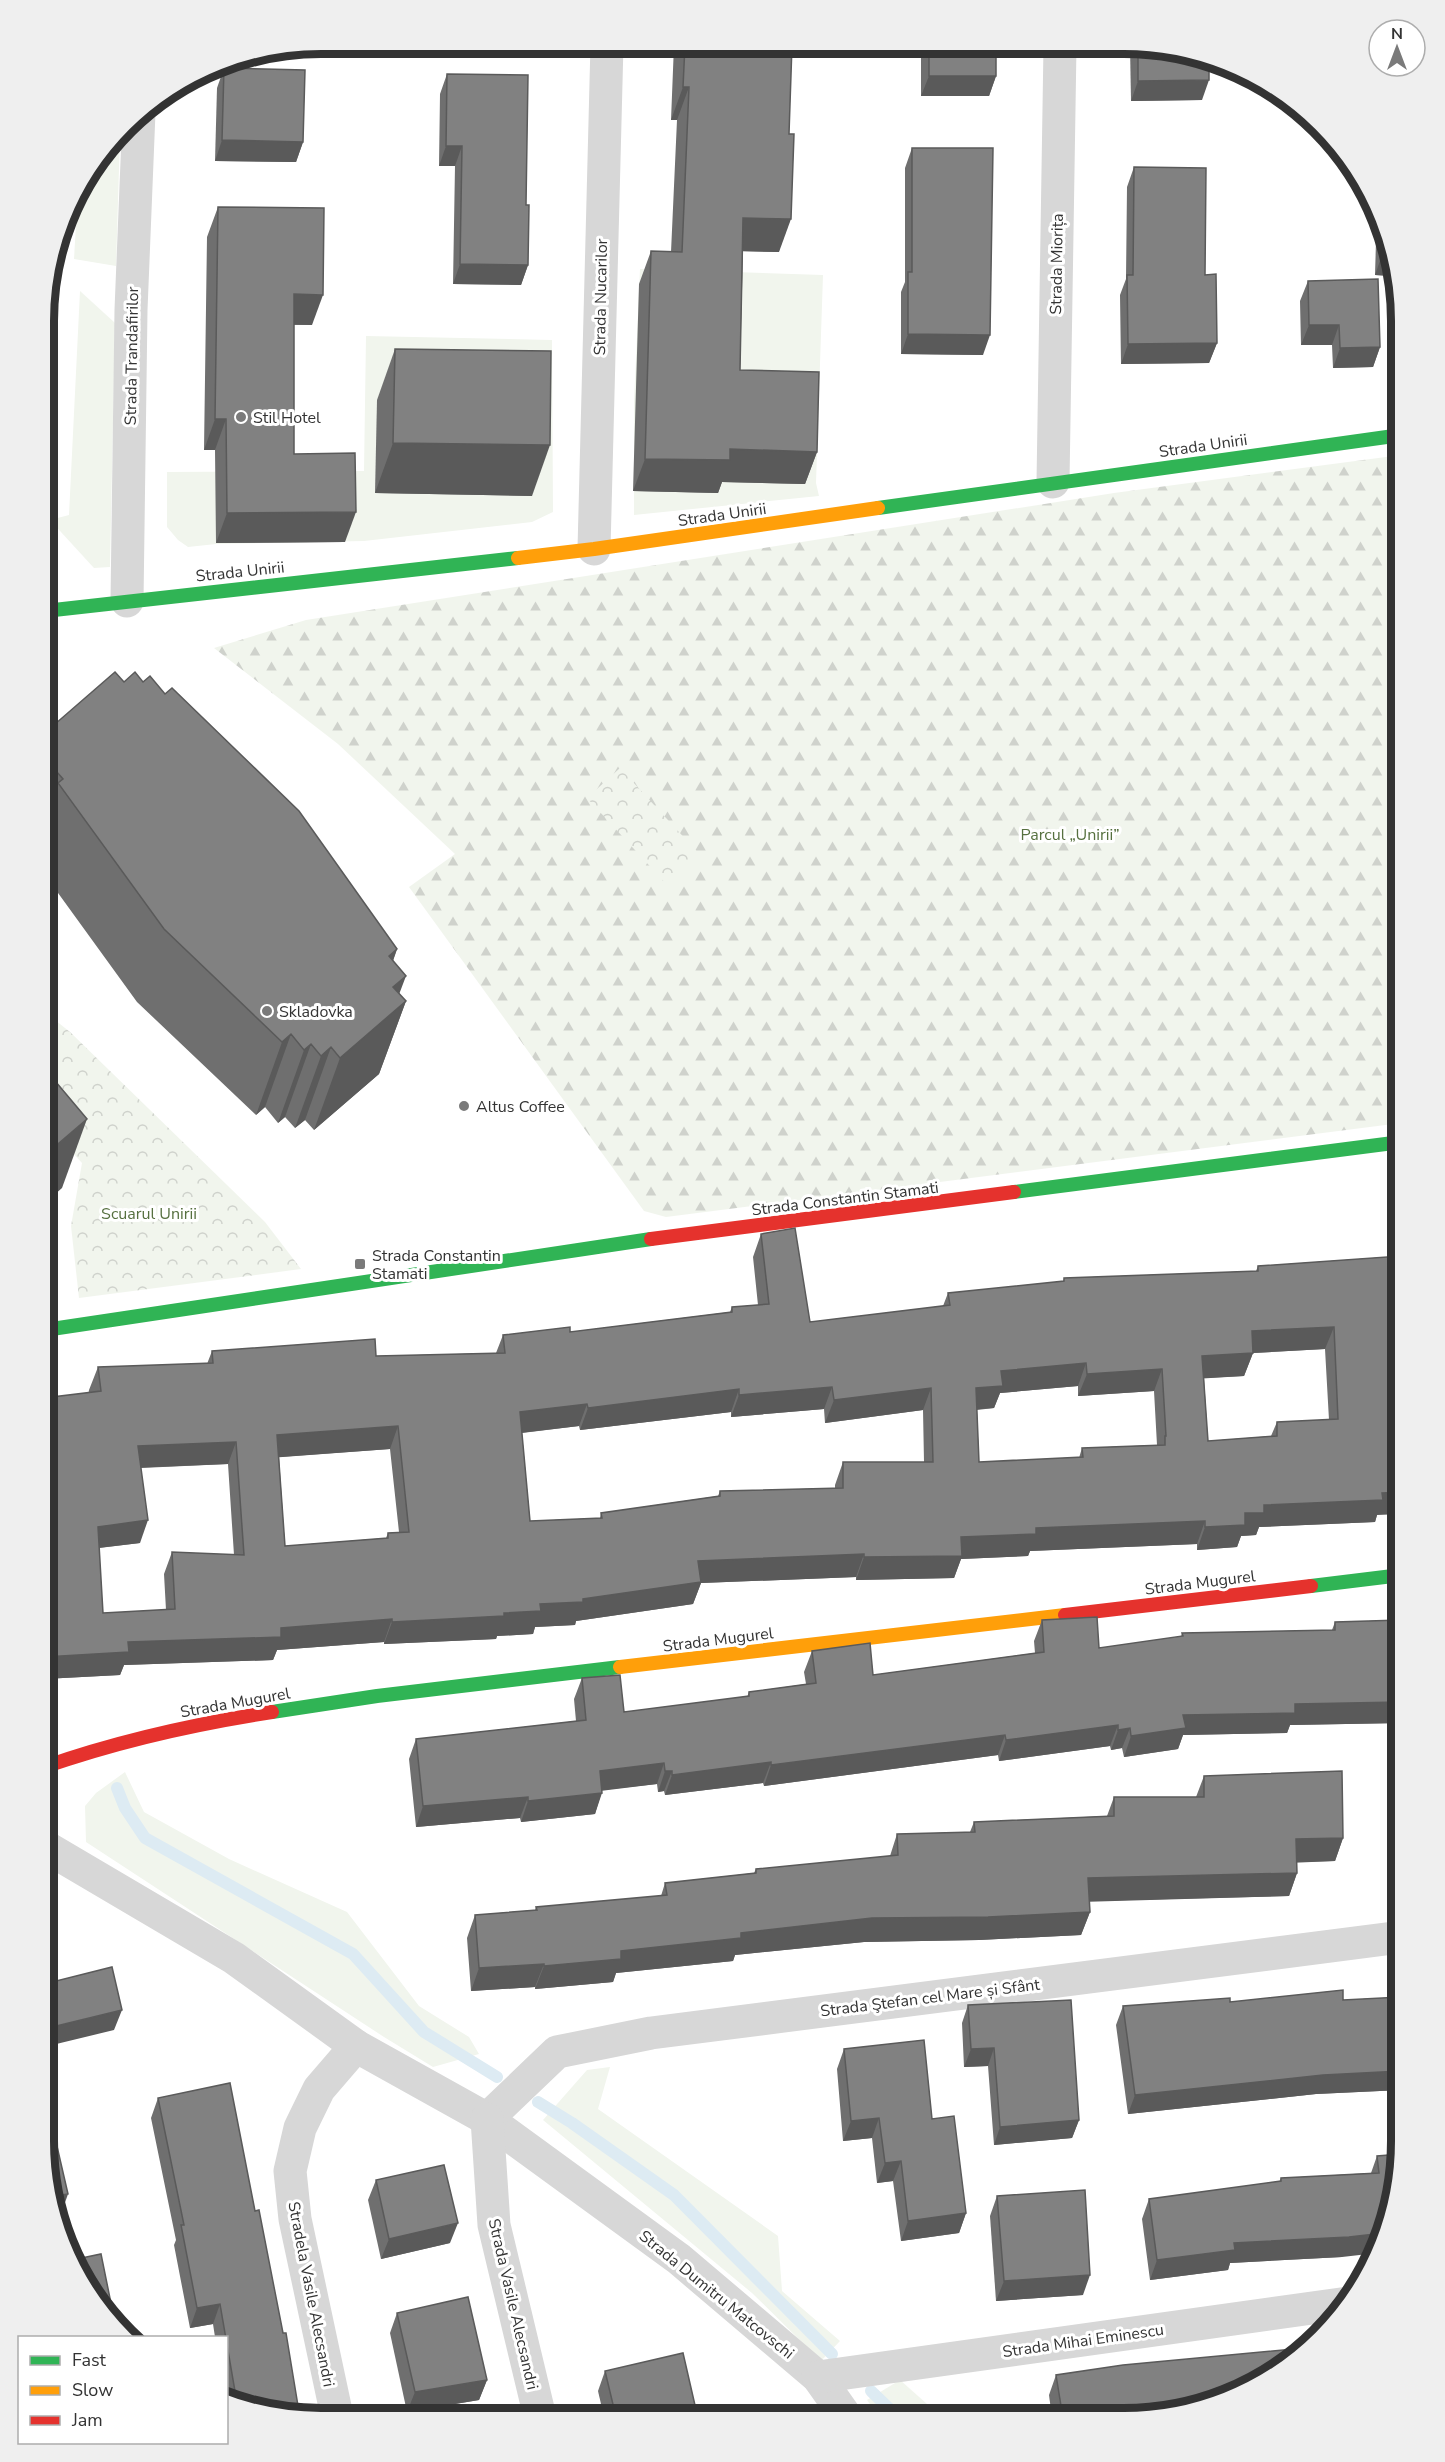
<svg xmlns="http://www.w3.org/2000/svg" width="1445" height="2462" font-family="'Nunito Sans',sans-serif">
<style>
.green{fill:#f1f5ed}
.forest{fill:url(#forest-firs)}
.park{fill:url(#park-crowns)}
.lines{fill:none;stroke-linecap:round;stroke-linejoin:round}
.stream{stroke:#ddebf3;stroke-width:12}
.street{stroke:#d7d7d7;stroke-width:33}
.fast{stroke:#30b455;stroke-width:14}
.slow{stroke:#ff9f0a;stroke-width:14}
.jam{stroke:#e5322d;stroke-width:14}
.wall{fill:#6f6f6f;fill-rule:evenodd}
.shaded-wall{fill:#5a5a5a}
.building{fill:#818181;stroke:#5a5a5a;stroke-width:1.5;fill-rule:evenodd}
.poi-dot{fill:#7a7a7a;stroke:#fff;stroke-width:2}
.labels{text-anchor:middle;stroke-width:6;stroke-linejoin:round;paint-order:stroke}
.street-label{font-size:16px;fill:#333;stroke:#fff}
.poi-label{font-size:16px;fill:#333;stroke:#fff;text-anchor:start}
.park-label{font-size:16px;fill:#56703f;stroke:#fff}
.rim{fill:none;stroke:#333;stroke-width:8}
</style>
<defs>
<pattern id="forest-firs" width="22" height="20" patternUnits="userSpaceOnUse" patternTransform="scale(1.5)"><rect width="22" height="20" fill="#f1f5ed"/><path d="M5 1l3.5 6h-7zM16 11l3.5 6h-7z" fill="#cfd2cc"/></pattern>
<pattern id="park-crowns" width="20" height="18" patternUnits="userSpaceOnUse" patternTransform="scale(1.5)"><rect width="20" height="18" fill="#f1f5ed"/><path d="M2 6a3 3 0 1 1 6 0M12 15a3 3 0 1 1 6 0" fill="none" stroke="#cfd2cc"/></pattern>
</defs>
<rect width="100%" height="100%" fill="#fff"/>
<!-- green -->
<g class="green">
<path d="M120,136L116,266L74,259L78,191Z"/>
<path d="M640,269L823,275L816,483L819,496L634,515V402Z"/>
<path d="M80,291L115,323L110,567L94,568L50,520L69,515Z"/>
<path d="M366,336L552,340L553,512L532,522L364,541L216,544L188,547L178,540L167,527V472L364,471Z"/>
<path d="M125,1772L144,1812L229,1859L347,1912L419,2006L469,2037L479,2054L433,2067L384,2037L86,1842L85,1806L96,1793Z"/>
<path d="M610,2067L598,2109L778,2236L782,2291L840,2341L821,2361L752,2293L543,2120L587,2070Z"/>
<path d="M900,2380L927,2404L936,2418H880L867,2400Z"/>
</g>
<!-- forest -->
<path class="forest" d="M1401,455V1123L666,1217L644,1211L409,887L455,854L338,744L214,648L306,620L1114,493Z"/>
<!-- park -->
<g class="park">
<path d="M620,768L702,857L669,887L587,798Z"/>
<path d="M45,1012L70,1032L265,1222L301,1269L79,1298L71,1226L82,1163L45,1123Z"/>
</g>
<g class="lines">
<!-- stream -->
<g class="stream">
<path d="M117,1788L125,1808L145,1838L353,1954L424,2032L497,2077"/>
<path d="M538,2102L572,2123L674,2195L832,2354"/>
<path d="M871,2391L899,2418"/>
</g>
<!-- street -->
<g class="street">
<path d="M1053,482L1060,46"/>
<path d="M594,549L607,44"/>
<path d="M127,601L131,310L139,112"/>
<path d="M44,1846L234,1958L356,2046L487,2119L679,2259L818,2377L847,2418"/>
<path d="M487,2119L557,2052L651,2033L1401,1937"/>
<path d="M487,2119L494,2225L540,2417"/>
<path d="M818,2377L1348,2303"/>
<path d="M337,2416L295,2219L290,2171L300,2128L319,2089L356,2046"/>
</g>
<!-- fast -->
<g class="fast">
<path d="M878,508L1401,435"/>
<path d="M45,611L518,558"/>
<path d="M1014,1192L1401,1142"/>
<path d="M45,1330L651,1239"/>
<path d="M1311,1586L1401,1575"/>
<path d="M272,1712L377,1696L620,1667"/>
</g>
<!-- slow -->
<g class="slow">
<path d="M518,558L594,549L878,508"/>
<path d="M620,1667L1065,1615"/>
</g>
<!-- jam -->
<g class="jam">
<path d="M651,1239L1014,1192"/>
<path d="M1065,1615L1311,1586"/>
<path d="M44,1767C118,1741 194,1724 272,1712"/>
</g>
</g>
<!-- wall -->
<g class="wall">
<path d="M674,45H792L779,252L743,251L740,370L817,452L805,484L722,482L718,493L633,491L639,284L651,251L671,252L677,120H671Z"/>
<path d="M921,45H996V76L989,96H921Z"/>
<path d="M1130,46H1160L1202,100L1131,101Z"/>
<path d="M224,68L303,142L296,162L215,161L217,88Z"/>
<path d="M447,74L526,205L528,265L521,285L453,284L455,166H439L440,94Z"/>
<path d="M912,148L983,355L901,354V292L905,282V168Z"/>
<path d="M1134,167L1205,275L1217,343L1209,363L1121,364L1120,295L1126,279L1127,187Z"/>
<path d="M218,207L312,325H294V454L345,542L216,543L215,450H204L207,237Z"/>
<path d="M1377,209L1380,215L1392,276L1375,275Z"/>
<path d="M1308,281L1380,347L1373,367L1333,368L1332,345H1301L1300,301Z"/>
<path d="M395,349L532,496L375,493L377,400Z"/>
<path d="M124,682H143L397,949L393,961L399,994L406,1001L379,1074L314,1130L305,1120L295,1128L285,1117L278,1123L265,1107L256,1115L137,1002L45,875V735L47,731Z"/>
<path d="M761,1234L810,1322L943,1306L948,1293L1063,1282L1064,1278L1256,1271L1258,1266L1401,1256L1377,1515L1375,1522L1259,1527L1256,1535L1241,1536L1237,1547L1197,1550V1544L1030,1551L1028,1556L961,1559L954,1578L856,1580V1577L701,1583L693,1604L576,1621L575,1625L535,1627L533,1634L497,1636L496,1639L384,1644V1642L277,1650L273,1660L124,1665L120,1675L44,1679L89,1390L98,1367L207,1364L212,1351L376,1356L496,1353L503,1335L570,1332L730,1312L732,1307L758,1305L753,1257ZM1325,1349L1329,1420L1277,1422L1271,1436L1208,1441L1204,1378L1244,1376L1253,1353ZM1078,1386V1396L1154,1391L1157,1445L1082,1448L1079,1458L979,1462L977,1410L994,1408L1000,1393ZM824,1409L825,1423L923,1410L924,1462H843L835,1485V1488L720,1491L718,1496L601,1513L600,1518L530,1521L522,1433L579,1426L580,1430L731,1412V1417ZM390,1449L399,1532L388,1533L386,1538L285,1546L279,1457ZM228,1464L234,1555L172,1552L164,1574L166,1610L103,1613L99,1548L140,1543L141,1468Z"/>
<path d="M1042,1620L1099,1648L1181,1637L1182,1633L1332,1630L1335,1622L1401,1620V1723L1290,1725L1287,1733L1183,1735L1178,1749L1124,1757L1122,1748L1111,1750L1110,1746L999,1761L998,1755L764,1786L763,1783L665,1795L664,1791L658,1792L657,1784L602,1790L595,1814L521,1822L520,1818L416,1827L409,1759L416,1739L576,1721L574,1699L582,1678L624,1712L747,1697L749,1692L806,1684L804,1672L812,1651L873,1675L1035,1653L1034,1641Z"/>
<path d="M1204,1776L1343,1838L1335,1861L1297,1862V1873L1289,1896L1089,1901L1090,1912L1081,1935L979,1940L864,1942L735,1955L733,1961L616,1973L613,1982L535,1989V1987L471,1991L467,1938L475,1915L535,1910L536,1907L661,1896L665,1883L754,1873L756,1869L890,1856L897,1834L970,1832L974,1822L1107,1816L1114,1797H1196Z"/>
<path d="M1401,1798V1860H1392L1390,1819L1397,1799Z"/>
<path d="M1401,1962V1997L1399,1968Z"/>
<path d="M1401,1997V2090L1316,2094L1128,2114L1116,2025L1123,2006L1230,2002L1343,2000Z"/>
<path d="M968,2005L1079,2120L1072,2138L994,2145L988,2066L964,2067L962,2023Z"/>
<path d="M844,2049L932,2119L966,2213L959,2233L901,2241L893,2181L877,2183L872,2138L843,2141L837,2069Z"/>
<path d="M158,2098L255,2211L283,2333L299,2412L297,2416H285L226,2400V2337H215L213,2324L190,2328L174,2245L176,2240L151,2118Z"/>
<path d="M1401,2154L1342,2257L1230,2263L1228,2270L1150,2280L1142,2219L1149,2199L1279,2182L1281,2178L1371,2173L1377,2156Z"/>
<path d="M376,2180L450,2243L381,2259L368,2200Z"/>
<path d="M997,2196L1083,2295L996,2301L990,2216Z"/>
<path d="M397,2313L487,2380L479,2400L407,2412L390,2333Z"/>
<path d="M605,2371L696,2417H604L598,2391Z"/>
<path d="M1056,2375L1124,2418H1052L1049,2395Z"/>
</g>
<!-- shaded-wall -->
<g class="shaded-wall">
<path d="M929,76H996L989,96H921Z"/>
<path d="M1209,80L1202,100L1131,101L1138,81Z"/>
<path d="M683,87H689L677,120H671Z"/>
<path d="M222,140L303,142L296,162L215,161Z"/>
<path d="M446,146H462L455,166H439Z"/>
<path d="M743,218L791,219L779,252L731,251Z"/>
<path d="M1382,255L1388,256L1392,276L1375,275Z"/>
<path d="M460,264L528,265L521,285L453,284Z"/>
<path d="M294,294L323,295L312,325L283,324Z"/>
<path d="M1309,325H1339L1332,345H1301Z"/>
<path d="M908,334L990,335L983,355L901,354Z"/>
<path d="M1217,343L1209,363L1121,364L1128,344Z"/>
<path d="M1380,347L1373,367L1333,368L1340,348Z"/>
<path d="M215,419H226L215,450H204Z"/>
<path d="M393,443L550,445L532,496L375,493Z"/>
<path d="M730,449L817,452L805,484L722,482L718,493L633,491L645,459Z"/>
<path d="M356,512L345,542L216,543L227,513Z"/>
<path d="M397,949L371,1022L389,956Z"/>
<path d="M406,976L392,1013L406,1001L379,1074L314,1130L340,1058L393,987Z"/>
<path d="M291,1034L265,1107L256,1115L282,1042Z"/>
<path d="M311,1044L285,1117L278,1123L304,1050Z"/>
<path d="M331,1047L305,1120L295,1128L321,1056Z"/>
<path d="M87,1119L62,1188L45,1203V1155Z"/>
<path d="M1334,1327L1325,1349L1253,1353L1244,1376L1194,1379L1202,1356L1252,1331Z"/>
<path d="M1086,1363L1078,1386L1000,1393L994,1408L968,1410L976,1388L1001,1371Z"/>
<path d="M1162,1369L1154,1391L1078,1396L1087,1374Z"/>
<path d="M832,1387L824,1409L731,1417L739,1395Z"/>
<path d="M931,1388L923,1410L825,1423L834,1400Z"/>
<path d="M739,1389L731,1412L580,1430L588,1408Z"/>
<path d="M587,1404L579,1426L511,1434L520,1412Z"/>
<path d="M398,1426L390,1449L269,1458L277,1435Z"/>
<path d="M236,1442L228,1464L130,1468L138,1446Z"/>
<path d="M1401,1492V1514L1377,1515L1375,1522L1259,1527L1256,1535L1241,1536L1237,1547L1197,1550L1205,1527L1245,1513L1264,1505L1382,1493Z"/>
<path d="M148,1520L140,1543L89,1549L98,1527Z"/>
<path d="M1205,1521L1197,1544L1030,1551L1028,1556L961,1559L954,1578L856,1580L864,1557L961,1537L1036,1528Z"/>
<path d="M864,1554L856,1577L701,1583L693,1604L576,1621L575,1625L535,1627L533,1634L497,1636L496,1639L384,1644L392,1622L504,1613L540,1604L583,1599L698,1561Z"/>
<path d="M392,1619L384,1642L277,1650L273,1660L124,1665L120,1675L44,1679V1657L128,1642L281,1628Z"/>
<path d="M1401,1702V1723L1290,1725L1287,1733L1183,1735L1178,1749L1124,1757L1131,1736L1183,1715L1295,1704Z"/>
<path d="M1118,1725L1110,1746L999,1761L1006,1740Z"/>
<path d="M1130,1728L1122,1748L1111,1750L1118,1730Z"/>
<path d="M1005,1735L998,1755L764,1786L771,1765Z"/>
<path d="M771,1762L763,1783L665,1795L672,1775Z"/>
<path d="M664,1763L657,1784L592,1792L600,1771Z"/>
<path d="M665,1771H672L664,1791L658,1792Z"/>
<path d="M602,1793L595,1814L521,1822L528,1801Z"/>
<path d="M528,1797L520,1818L416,1827L423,1806Z"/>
<path d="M1343,1838L1335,1861L1288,1863L1296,1839Z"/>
<path d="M1400,1840H1401V1860H1392Z"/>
<path d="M1297,1873L1289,1896L1080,1902L1088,1878Z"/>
<path d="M1090,1912L1081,1935L979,1940L864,1942L735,1955L733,1961L616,1973L613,1982L535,1989L544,1966L621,1951L741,1933L872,1918Z"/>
<path d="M544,1964L535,1987L471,1991L479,1968Z"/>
<path d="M122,2010L114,2030L44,2047V2029Z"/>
<path d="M994,2048L988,2066L964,2067L971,2049Z"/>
<path d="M1401,2071V2090L1316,2094L1128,2114L1135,2095L1323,2075Z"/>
<path d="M879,2118L872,2138L843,2141L851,2121Z"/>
<path d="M1079,2120L1072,2138L994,2145L1000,2127Z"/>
<path d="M901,2161L893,2181L877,2183L885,2163Z"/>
<path d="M68,2194L61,2214H58L55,2196Z"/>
<path d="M966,2213L959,2233L901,2241L908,2221Z"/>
<path d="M458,2223L450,2243L381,2259L389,2239Z"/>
<path d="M1384,2233L1380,2247L1377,2253L1342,2257L1230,2263L1228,2270L1150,2280L1157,2260L1234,2243Z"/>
<path d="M1090,2275L1083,2295L996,2301L1004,2281Z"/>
<path d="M220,2304L213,2324L190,2328L197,2308Z"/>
<path d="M487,2380L479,2400L407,2412L415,2392Z"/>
<path d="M299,2412L297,2416H285L280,2415Z"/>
<path d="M697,2414L696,2417H681Z"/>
</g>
<!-- building -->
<g class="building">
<path d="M685,45H792L789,134H794L791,219L743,218L740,370L819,372L817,452L730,449V460L645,459L651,251L682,252L689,87H683Z"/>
<rect x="929" y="45" width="67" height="31"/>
<path d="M1138,46H1160L1209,59V80L1138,81Z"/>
<path d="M224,68L305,70L303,142L222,140Z"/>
<path d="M447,74L528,75L526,205H529L528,265L460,264L462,146H446Z"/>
<path d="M912,148H993L990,335L908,334V272H912Z"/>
<path d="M1134,167L1206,168L1205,275L1216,274L1217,343L1128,344L1127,275H1133Z"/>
<path d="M218,207L324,208L323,295L294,294V454L355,453L356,512L227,513L226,419H215Z"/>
<path d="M1383,228L1388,256L1382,255Z"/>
<path d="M1378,279L1380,347L1340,348L1339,325H1309L1308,281Z"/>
<path d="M395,349L551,351L550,445L393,443Z"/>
<path d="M115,672L124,682L135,672L143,682L150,676L165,694L172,688L299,811L397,949L389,956L406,976L393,987L406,1001L340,1058L331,1047L321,1056L311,1044L304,1050L291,1034L282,1042L164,929L58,783L63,779L49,763L55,757L46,747L54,740L47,731Z"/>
<path d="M45,1069L87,1119L45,1155Z"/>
<path d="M795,1228L810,1322L950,1305L948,1293L1064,1281V1278L1258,1271V1266L1401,1256V1492L1382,1493L1383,1500L1264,1505V1513H1245V1525L1205,1527V1521L1036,1528V1534L961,1537L962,1556L864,1557V1554L698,1561L701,1582L583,1599V1602L540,1604L541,1611L504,1613V1616L392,1622V1619L281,1628V1637L128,1642L129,1652L44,1657V1398L101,1391L98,1367L213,1363L212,1351L375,1339L376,1356L505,1353L503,1335L570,1327V1332L732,1312V1307L769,1304L761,1234ZM1334,1327L1338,1419L1277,1422V1436L1208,1441L1202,1356L1253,1353L1252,1331ZM1086,1363L1087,1374L1162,1369L1166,1436H1165V1445L1082,1448L1083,1457L979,1462L976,1388L1003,1386L1001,1371ZM832,1387L834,1400L931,1388L933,1462H843V1488L720,1491V1496L601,1513L602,1518L530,1521L520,1412L587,1404L588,1408L739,1389V1395ZM398,1426L409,1532L388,1533V1538L285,1546L277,1435ZM236,1442L244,1555L172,1552L175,1609L103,1613L98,1527L148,1520L138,1446Z"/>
<path d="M1097,1617L1099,1648L1183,1636L1182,1633L1335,1630V1622L1401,1620V1702L1295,1704V1713L1183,1715L1186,1728L1131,1736L1130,1728L1118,1730V1725L1006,1740L1005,1735L771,1765V1762L672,1775V1771H665L664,1763L600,1771L602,1793L528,1801V1797L423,1806L416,1739L586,1720L582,1678L620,1675L624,1712L749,1696V1692L816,1683L812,1651L870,1643L873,1675L1044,1652L1042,1620Z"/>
<path d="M1342,1771L1343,1838L1296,1839L1297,1873L1088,1878L1090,1912L988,1917L872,1918L741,1933V1938L621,1951V1959L544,1966V1964L479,1968L475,1915L537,1910L536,1907L667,1895L665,1883L756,1873V1869L898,1855L897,1834L975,1832L974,1822L1114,1816V1797H1204V1776Z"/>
<path d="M1401,1798V1840H1400L1397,1799Z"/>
<path d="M112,1967L122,2010L44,2029V1984Z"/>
<path d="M1343,1990V2000L1401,1997V2071L1323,2075L1135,2095L1123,2006L1230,1998V2002Z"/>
<path d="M1071,2000L1079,2120L1000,2127L994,2048L971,2049L968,2005Z"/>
<path d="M924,2040L932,2119L954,2116L966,2213L908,2221L901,2161L885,2163L879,2118L851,2121L844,2049Z"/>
<path d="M230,2083L255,2211L259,2210L283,2333H286L299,2412L280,2415L237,2403L220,2304L197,2308L181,2225H184L158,2098Z"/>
<path d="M44,2098L49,2130L53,2129L68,2194L55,2196L44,2141Z"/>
<path d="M1401,2154V2159L1384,2233L1349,2237L1234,2243L1235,2250L1157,2260L1149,2199L1281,2181V2178L1379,2173L1377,2156Z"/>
<path d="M444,2165L458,2223L389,2239L376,2180Z"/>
<path d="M1085,2190L1090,2275L1004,2281L997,2196Z"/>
<path d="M101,2254L115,2323H114L101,2310L72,2260Z"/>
<path d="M468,2297L487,2380L415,2392L397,2313Z"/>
<path d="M1305,2348L1293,2361L1230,2397L1124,2418H1063L1056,2375L1123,2365Z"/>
<path d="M683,2353L697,2414L681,2417H616L605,2371Z"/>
</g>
<!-- markers -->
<g class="poi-dot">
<circle cx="241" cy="417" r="6"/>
<circle cx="267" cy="1011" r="6"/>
<circle cx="464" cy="1106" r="6"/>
<rect x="354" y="1258" width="12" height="12" rx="3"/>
</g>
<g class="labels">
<!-- street labels -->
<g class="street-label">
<text transform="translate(1056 264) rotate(-89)" y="6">Strada Miorița</text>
<text transform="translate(600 297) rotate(-89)" y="6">Strada Nucarilor</text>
<text transform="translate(131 356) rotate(-89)" y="6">Strada Trandafirilor</text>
<text transform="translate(1203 445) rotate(-8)" y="6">Strada Unirii</text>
<text transform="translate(722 514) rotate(-8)" y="6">Strada Unirii</text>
<text transform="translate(240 571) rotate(-6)" y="6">Strada Unirii</text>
<text transform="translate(845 1198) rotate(-7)" y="6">Strada Constantin Stamati</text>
<text transform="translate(1200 1582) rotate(-7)" y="6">Strada Mugurel</text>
<text transform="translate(718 1639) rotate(-7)" y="6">Strada Mugurel</text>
<text transform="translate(235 1702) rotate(-10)" y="6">Strada Mugurel</text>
<text transform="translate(930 1997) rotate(-7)" y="6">Strada Ştefan cel Mare și Sfânt</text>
<text transform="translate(312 2294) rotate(79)" y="6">Stradela Vasile Alecsandri</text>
<text transform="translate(717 2294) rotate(39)" y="6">Strada Dumitru Matcovschi</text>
<text transform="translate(514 2304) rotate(77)" y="6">Strada Vasile Alecsandri</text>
<text transform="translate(1083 2340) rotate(-8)" y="6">Strada Mihai Eminescu</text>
</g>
<!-- poi labels -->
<g class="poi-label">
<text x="253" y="423">Stil Hotel</text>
<text x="279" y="1017">Skladovka</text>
<text x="476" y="1112">Altus Coffee</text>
<text x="372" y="1261">Strada Constantin<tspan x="372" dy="18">Stamati</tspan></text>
</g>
<!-- park labels -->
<g class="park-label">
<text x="1070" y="840">Parcul „Unirii”</text>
<text x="149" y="1219">Scuarul Unirii</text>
</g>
</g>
<!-- crop -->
<path d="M0 0H1445V2462H0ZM321 54H1124A267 267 0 0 1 1391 321V2141A267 267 0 0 1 1124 2408H321A267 267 0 0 1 54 2141V321A267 267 0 0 1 321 54Z" fill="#efefef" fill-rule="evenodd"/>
<path class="rim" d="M321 54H1124A267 267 0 0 1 1391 321V2141A267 267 0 0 1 1124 2408H321A267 267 0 0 1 54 2141V321A267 267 0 0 1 321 54Z"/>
<!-- legend -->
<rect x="18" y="2336" width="210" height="108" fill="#ffffff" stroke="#adadad" stroke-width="1.5"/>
<rect x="30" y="2356" width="30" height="9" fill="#30b455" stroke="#adadad" stroke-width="1.5"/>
<text x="72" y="2366" font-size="18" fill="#333333">Fast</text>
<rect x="30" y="2386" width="30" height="9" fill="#ff9f0a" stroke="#adadad" stroke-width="1.5"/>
<text x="72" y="2396" font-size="18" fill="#333333">Slow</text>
<rect x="30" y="2416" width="30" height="9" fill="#e5322d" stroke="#adadad" stroke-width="1.5"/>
<text x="72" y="2426" font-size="18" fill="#333333">Jam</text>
<!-- north arrow -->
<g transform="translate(1397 48)"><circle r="28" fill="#ffffff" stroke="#adadad" stroke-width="1.5"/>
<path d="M0-4.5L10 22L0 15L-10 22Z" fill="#7a7a7a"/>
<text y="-9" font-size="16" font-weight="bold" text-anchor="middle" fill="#333333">N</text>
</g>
</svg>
